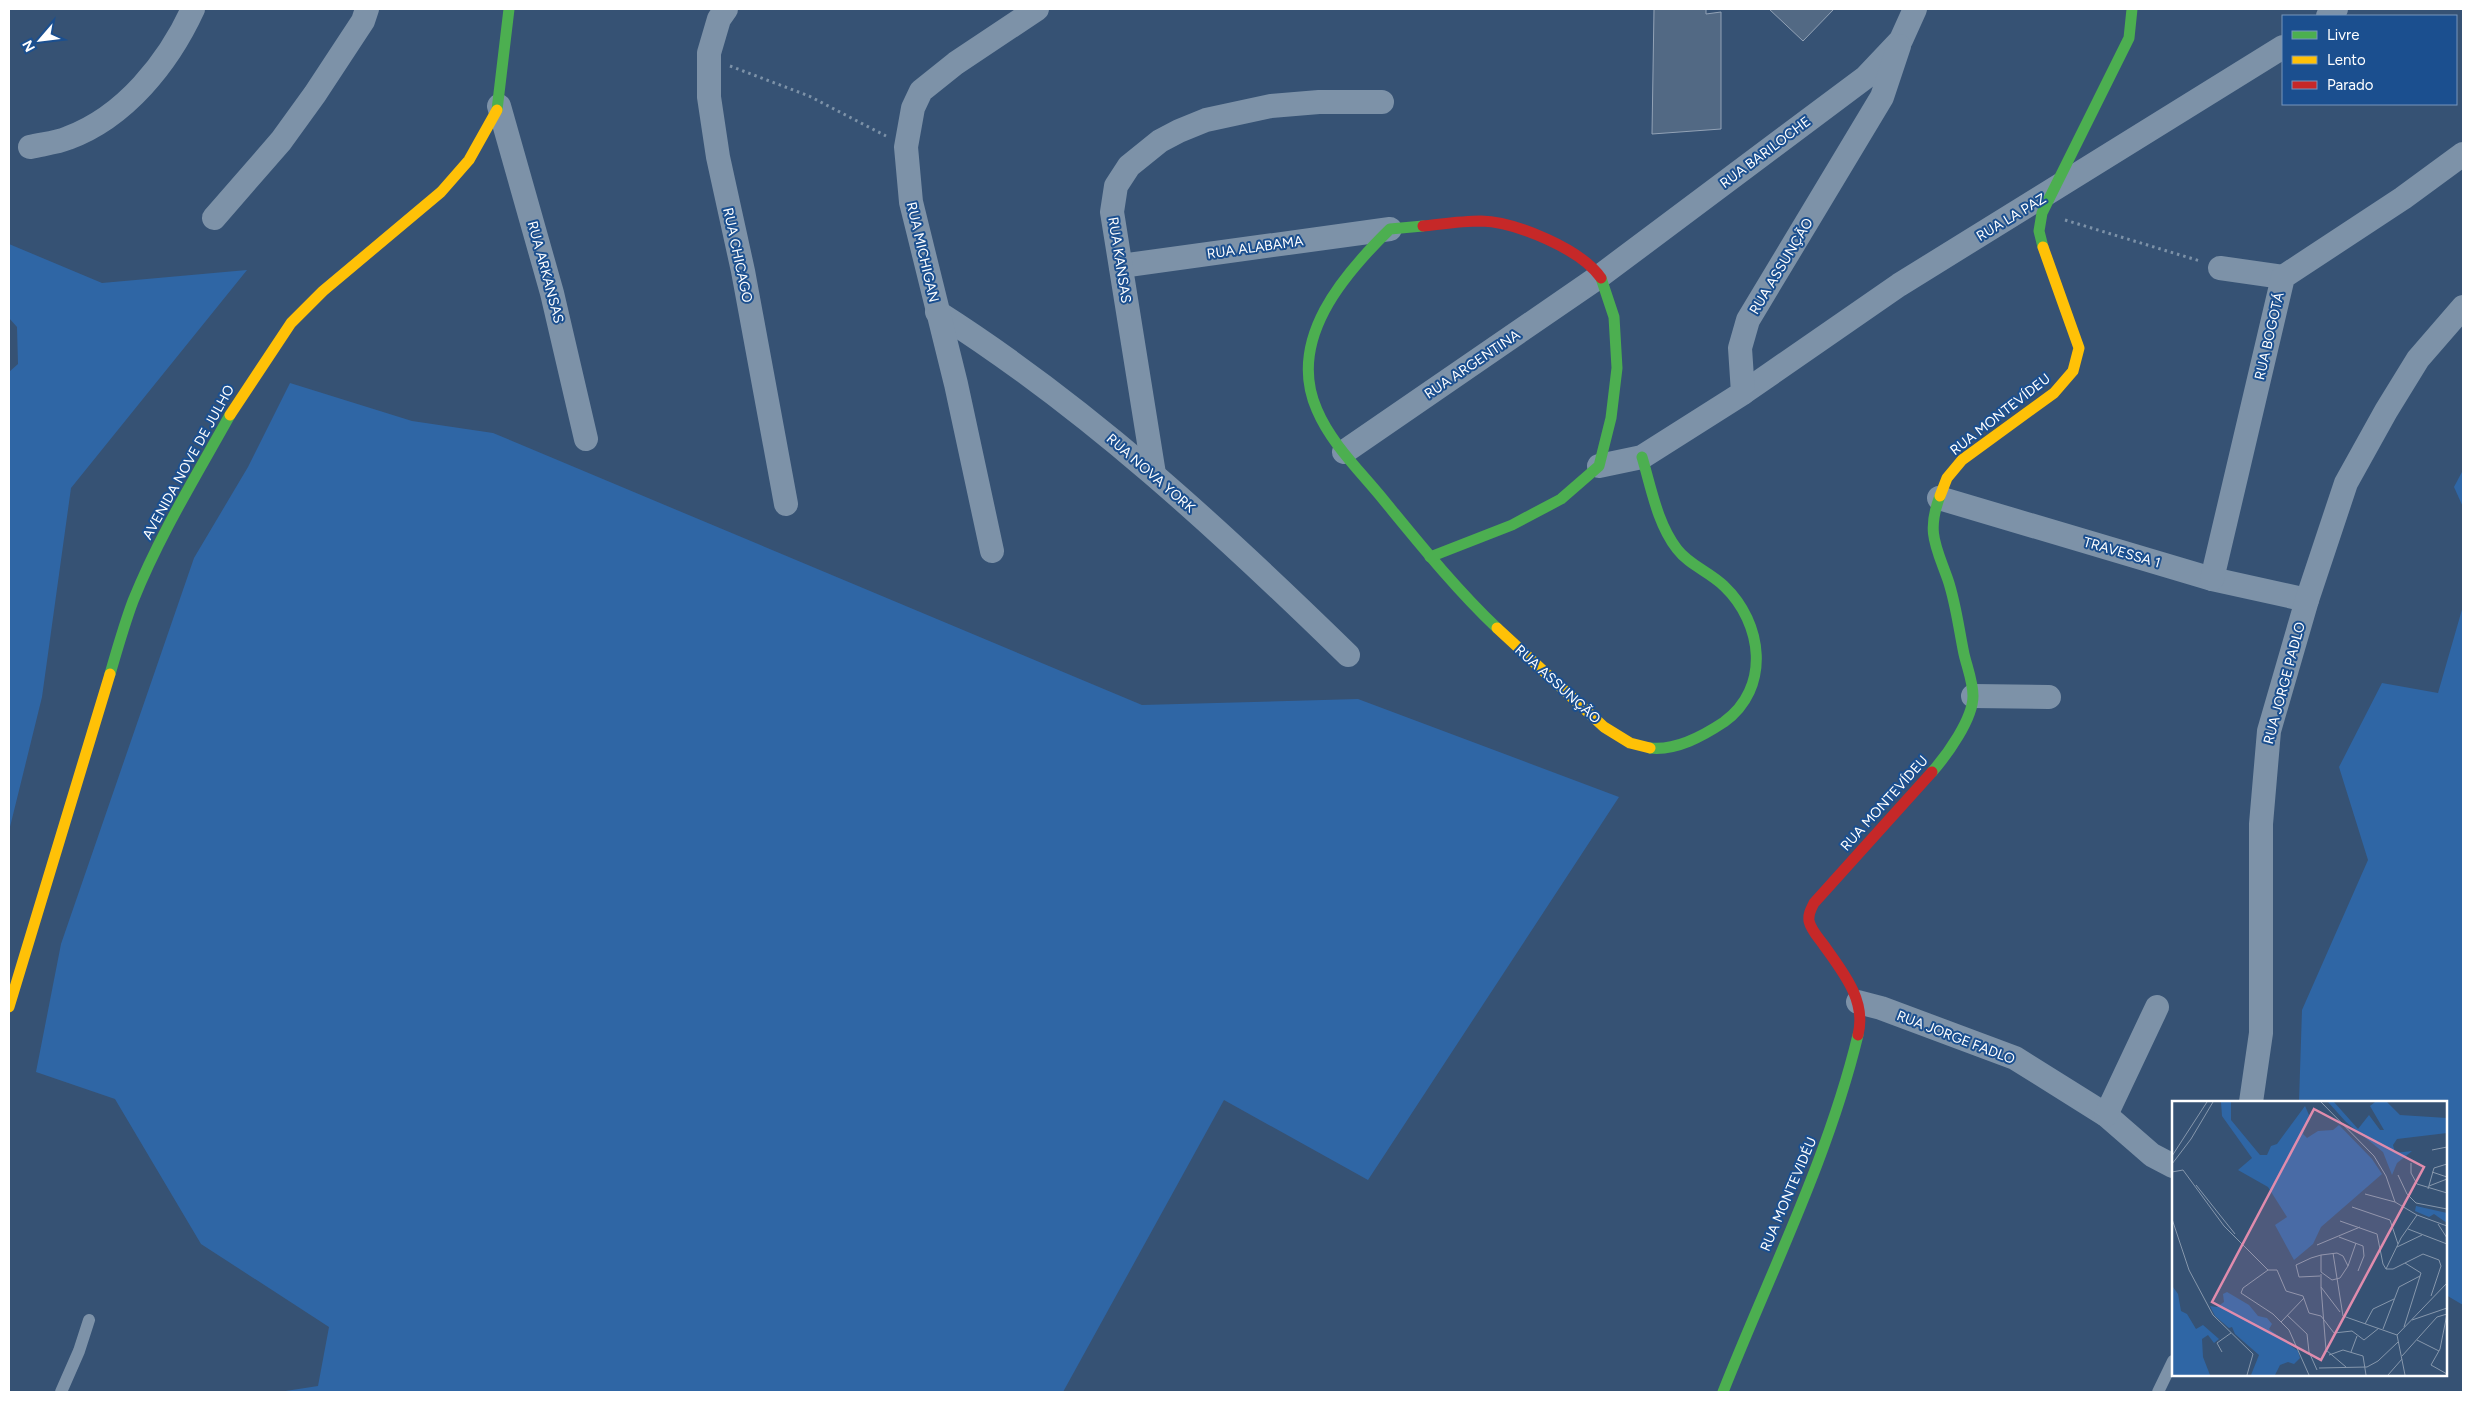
<svg xmlns="http://www.w3.org/2000/svg" width="2472" height="1401" font-family="Figtree,sans-serif">
<style>
.green{fill:#2f66a5}
.building{fill:#526984;stroke:#92a2b6}
.lines{fill:none;stroke-linecap:round;stroke-linejoin:round}
.path{stroke:#7d92a8;stroke-width:3;stroke-dasharray:2.5 4;stroke-linecap:butt}
.lane{stroke:#7d92a8;stroke-width:12}
.street{stroke:#7d92a8;stroke-width:24}
.fast{stroke:#4caf50;stroke-width:11}
.slow{stroke:#ffc107;stroke-width:11}
.jam{stroke:#c62828;stroke-width:11}
.labels{text-anchor:middle;stroke-width:4;stroke-linejoin:round;paint-order:stroke}
.street-label{font-size:14px;fill:#fff;stroke:#1b4f8f}
.inset-road{fill:none;stroke:#8697ac;stroke-width:1}
.view{fill:#e08cad;fill-opacity:0.15;stroke:#e08cad;stroke-width:2.5}
.inset-edge{fill:none;stroke:#fff;stroke-width:2.5}
</style>
<rect width="100%" height="100%" fill="#365274"/>
<!-- green -->
<g class="green">
<path d="M9,244L102,283L247,270L71,488L42,697L9,831V372L18,364L17,327L9,318Z"/>
<path d="M290,383L412,421L493,433L1142,705L1358,699L1619,797L1368,1180L1224,1100L1063,1392H279L318,1386L329,1327L201,1244L115,1099L36,1072L61,944L194,558L248,467Z"/>
<path d="M2463,470V507L2454,487Z"/>
<path d="M2463,606V1305L2446,1295V1102H2299L2302,1010L2368,860L2339,767L2382,683L2438,693Z"/>
</g>
<!-- building -->
<g class="building">
<path d="M1654,9H1706V14L1721,12V129L1652,134Z"/>
<path d="M1769,9H1834L1803,41Z"/>
</g>
<g class="lines">
<!-- path -->
<g class="path">
<path d="M730,66L809,96L886,136"/>
<path d="M2065,220L2200,261"/>
</g>
<!-- lane -->
<g class="lane">
<path d="M61,1392L79,1351L89,1320"/>
<path d="M2158,1392L2173,1361"/>
</g>
<!-- street -->
<g class="street">
<path d="M726,9L719,19L709,53V97L718,157L743,271L786,504"/>
<path d="M2328,16L2336,9"/>
<path d="M499,106L552,293L586,439"/>
<path d="M30,147C42,144 56,143 68,138C125,117 168,63 193,9"/>
<path d="M214,218L281,141L315,94L363,21L367,9"/>
<path d="M1121,266L1390,229"/>
<path d="M2220,268L2283,277"/>
<path d="M937,312C1088,408 1220,530 1348,655"/>
<path d="M1743,393L1899,285L2283,47"/>
<path d="M1344,452L1600,276L1866,77L1901,40L1915,9"/>
<path d="M1599,466L1642,457L1743,393L1740,348L1748,320L1882,97L1899,46"/>
<path d="M1154,474L1112,212L1116,186L1129,166L1160,141L1179,131L1206,120L1271,106L1319,102H1382"/>
<path d="M1939,498L2212,579L2307,600"/>
<path d="M992,551L956,384L911,202L906,147L913,108L921,91L956,63L1037,9"/>
<path d="M2212,579L2283,277L2403,198L2463,154"/>
<path d="M1973,696L2049,697"/>
<path d="M1858,1002L1881,1008L2015,1058L2106,1115L2152,1155L2173,1166"/>
<path d="M2251,1102L2261,1033V824L2269,731L2307,600L2346,483L2386,411L2418,359L2463,307"/>
<path d="M2106,1115L2157,1007"/>
</g>
<!-- fast -->
<g class="fast">
<path d="M497,110L509,9"/>
<path d="M1423,226L1390,229C1344,274 1286,340 1317,410C1331,443 1359,470 1382,498C1419,543 1455,588 1497,628"/>
<path d="M2043,247L2039,231L2042,213L2129,38L2132,9"/>
<path d="M1642,457C1651,487 1657,523 1677,549C1689,565 1710,572 1724,586C1763,623 1771,688 1724,722C1703,736 1676,751 1650,748"/>
<path d="M1430,557L1512,525L1561,499L1599,466L1611,418L1617,368L1614,317L1601,278"/>
<path d="M110,674C117,650 124,625 133,601C159,536 196,476 230,415"/>
<path d="M1932,772C1947,755 1973,719 1973,696C1973,682 1967,667 1964,654C1959,630 1956,604 1948,580C1936,546 1926,532 1940,496"/>
<path d="M1723,1392C1770,1273 1828,1159 1858,1035"/>
</g>
<!-- slow -->
<g class="slow">
<path d="M230,415L291,323L323,291L441,192L469,160L497,110"/>
<path d="M1940,496L1947,478L1962,460L2054,393L2073,371L2079,348L2043,247"/>
<path d="M1497,628L1604,727L1630,743L1650,748"/>
<path d="M9,1007L110,674"/>
</g>
<!-- jam -->
<g class="jam">
<path d="M1423,226C1442,224 1462,221 1481,221C1516,222 1581,249 1601,278"/>
<path d="M1858,1035C1867,1000 1842,971 1823,944C1818,937 1811,930 1809,921C1808,914 1811,909 1814,903L1932,772"/>
</g>
</g>
<g class="labels">
<!-- street labels -->
<g class="street-label">
<text transform="translate(1765 152) rotate(-37)" y="5">RUA BARILOCHE</text>
<text transform="translate(2011 217) rotate(-31)" y="5">RUA LA PAZ</text>
<text transform="translate(1255 247) rotate(-8)" y="5">RUA ALABAMA</text>
<text transform="translate(923 252) rotate(77)" y="5">RUA MICHIGAN</text>
<text transform="translate(738 255) rotate(78)" y="5">RUA CHICAGO</text>
<text transform="translate(1120 260) rotate(81)" y="5">RUA KANSAS</text>
<text transform="translate(1781 266) rotate(-59)" y="5">RUA ASSUNÇÃO</text>
<text transform="translate(546 272) rotate(75)" y="5">RUA ARKANSAS</text>
<text transform="translate(2269 336) rotate(-77)" y="5">RUA BOGOTÁ</text>
<text transform="translate(1472 364) rotate(-34)" y="5">RUA ARGENTINA</text>
<text transform="translate(2000 414) rotate(-38)" y="5">RUA MONTEVÍDEU</text>
<text transform="translate(188 462) rotate(-61)" y="5">AVENIDA NOVE DE JULHO</text>
<text transform="translate(1151 473) rotate(41)" y="5">RUA NOVA YORK</text>
<text transform="translate(2122 552) rotate(16)" y="5">TRAVESSA 1</text>
<text transform="translate(2284 683) rotate(-75)" y="5">RUA JORGE PADLO</text>
<text transform="translate(1558 684) rotate(42)" y="5">RUA ASSUNÇÃO</text>
<text transform="translate(1884 803) rotate(-48)" y="5">RUA MONTEVÍDEU</text>
<text transform="translate(1956 1037) rotate(21)" y="5">RUA JORGE FADLO</text>
<text transform="translate(1788 1194) rotate(-67)" y="5">RUA MONTEVIDÉU</text>
</g>
</g>
<!-- overview -->
<g transform="translate(2172 1101)">
<rect width="275" height="275" fill="#365274"/>
<path d="M49,1H59V19L88,54H95L99,45L105,43L133,5L137,14L131,33L135,37L146,30L161,29L167,24L200,58L210,73L149,126L141,143L122,159L103,124L115,116L96,86L66,69L80,57L50,15ZM156,1H162L186,28L197,14L208,29H212L198,5L203,1H215L228,14L275,17V32L225,38L221,44L223,52L240,50L225,62L220,74L211,51L174,21ZM244,105L275,112V122L262,113L257,116L243,110ZM1,186L6,193L9,210L15,213L24,228L31,224L47,238L42,242L36,234L30,238L31,256L38,274H0ZM55,191L77,204L86,215L95,217L100,223L97,228L126,250L128,257L122,263L116,261L108,264L103,274H79L87,254L63,233L60,226L57,227L43,215L38,205L45,206L52,201L51,193Z" fill="#2f66a5"/>
<path class="inset-road" d="M149,1L202,55L214,75L223,101L245,114L275,125M260,49L275,46M0,55L35,1M239,62V72L245,83L275,92M0,63L19,38L41,1M0,71L11,69L52,125L96,169M260,71L275,76M226,74L235,93L244,102L275,108M24,84L63,133M257,85L275,78M256,88L262,67L275,63M193,93L223,101M180,106L218,119L226,143M0,118L17,169L41,214L81,253L75,274M168,120L205,133L211,163L214,168M266,123L275,137M236,128L275,143M167,136L191,145L192,155L186,170M145,144L188,126M225,146L250,134M161,152L171,215L225,234M176,165L184,142M214,168H221L251,153L267,159L269,165L259,195M214,168L229,137L245,114M96,169H105L114,190L131,195L137,212L149,215L162,232L180,230L192,239L207,227M96,169L71,187L69,192L101,213L117,229L137,274M149,173V186L168,211M148,175L127,176L124,164L139,157L149,154L165,152L171,155L176,165L168,177L160,179L149,171V154M149,186L154,249L174,266M275,213L268,248L259,264L275,273M115,214L135,233L137,251L145,269M240,219L275,207M109,221L132,197M193,223L201,208L222,198M232,226L249,172L233,162M211,228L227,186L248,175M245,239L267,250M50,251L45,242L59,232M179,251L185,235M157,254L171,249L191,255L194,274M230,255L265,216L275,213M147,267L195,266L206,260L226,241M216,274L230,258M233,274L225,234L275,182"/>
<path class="view" d="M142,8L252,66L149,259L40,201Z"/>
<rect width="275" height="275" class="inset-edge"/>
</g>
<!-- border -->
<rect width="2472" height="1401" fill="none" stroke="#ffffff" stroke-width="20"/>
<!-- legend -->
<rect x="2282" y="15" width="175" height="90" fill="#1b4f8f" stroke="#7695bc"/>
<rect x="2292" y="31" width="25" height="8" fill="#4caf50" stroke="#7695bc"/>
<text x="2327" y="40" font-size="15" fill="#ffffff">Livre</text>
<rect x="2292" y="56" width="25" height="8" fill="#ffc107" stroke="#7695bc"/>
<text x="2327" y="65" font-size="15" fill="#ffffff">Lento</text>
<rect x="2292" y="81" width="25" height="8" fill="#c62828" stroke="#7695bc"/>
<text x="2327" y="90" font-size="15" fill="#ffffff">Parado</text>
<!-- north arrow -->
<g transform="translate(40 40) rotate(242)" stroke="#1b4f8f" stroke-width="4" paint-order="stroke">
<path d="M0-4L9 19L0 12L-9 19Z" fill="#ffffff"/>
<text y="-8" font-size="14" font-weight="bold" text-anchor="middle" fill="#ffffff">N</text>
</g>
</svg>
